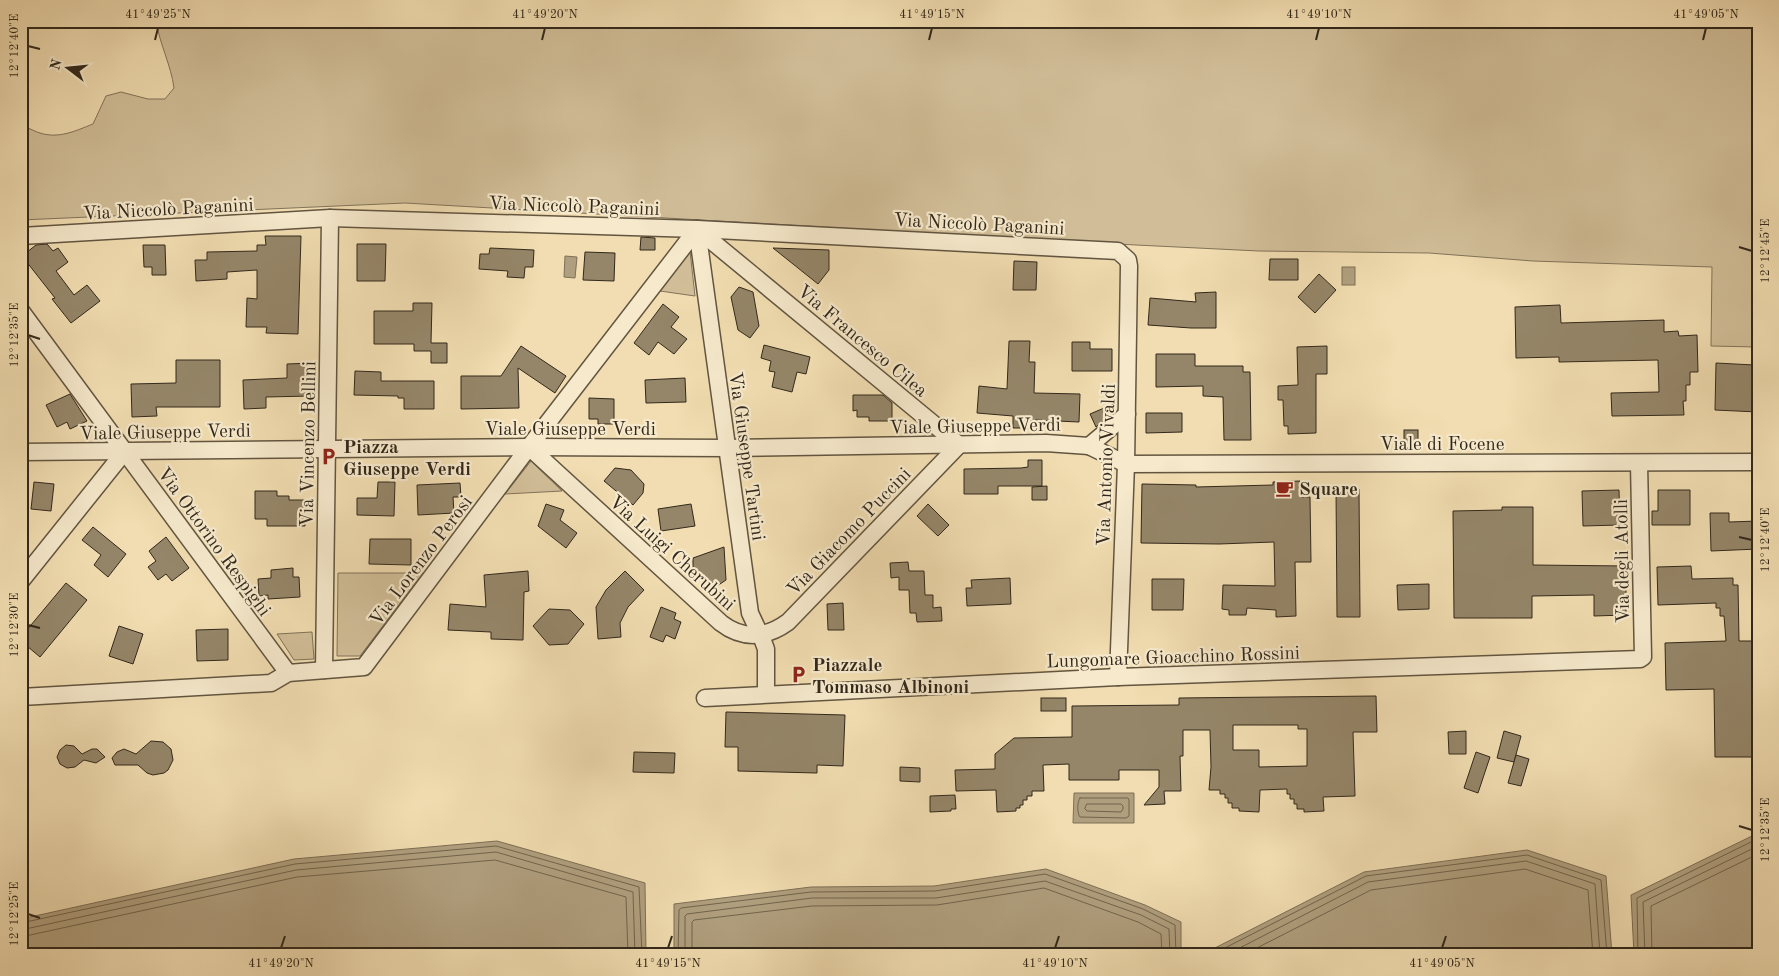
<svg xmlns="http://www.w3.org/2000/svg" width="1779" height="976" font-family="'Old Standard TT',serif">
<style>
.green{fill:#d1be98;stroke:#82735a}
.water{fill:#b09f7e;stroke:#7e6f56}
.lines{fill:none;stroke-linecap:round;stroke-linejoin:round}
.shore{stroke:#71644c;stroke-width:1}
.building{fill:#958669;stroke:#32281b;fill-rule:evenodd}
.minor-casing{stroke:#625540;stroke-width:19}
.minor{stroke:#f6e9cc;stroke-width:16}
.ticks{fill:none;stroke:#32281b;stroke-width:2}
.labels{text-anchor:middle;stroke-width:4.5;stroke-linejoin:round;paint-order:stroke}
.street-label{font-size:19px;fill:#32281b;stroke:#f6e9cc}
.poi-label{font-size:19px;font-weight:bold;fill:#32281b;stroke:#f6e9cc;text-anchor:start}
.neatline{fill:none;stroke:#32281b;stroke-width:2}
.ticks-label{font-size:12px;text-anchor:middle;fill:#32281b}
</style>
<rect width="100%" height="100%" fill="#f1ddb1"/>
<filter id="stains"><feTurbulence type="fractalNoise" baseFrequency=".004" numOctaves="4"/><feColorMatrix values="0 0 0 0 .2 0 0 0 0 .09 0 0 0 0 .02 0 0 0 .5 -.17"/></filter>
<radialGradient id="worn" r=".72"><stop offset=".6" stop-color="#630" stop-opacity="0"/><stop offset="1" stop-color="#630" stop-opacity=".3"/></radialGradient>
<!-- green -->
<g class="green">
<path d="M156,21H1758V347L1711,346L1712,267L1533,261L1429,253L1259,251L1136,245L405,203L21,220V127C29,127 33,131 40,133C59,139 75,131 93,124L106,96L121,92L148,99H165L174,88C171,65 160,45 156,21Z"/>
<path d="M690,251L695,296L660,291Z"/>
<path d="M531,461L562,491L505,494Z"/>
<path d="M338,573H423L360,656H337Z"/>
<path d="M312,632L314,659L294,660L277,634Z"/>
</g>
<!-- water -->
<g class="water">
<path d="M565,256L577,257L575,278L564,277Z"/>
<rect x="1342" y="267" width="13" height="18"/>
<path d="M1074,793H1134V823H1073Z"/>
<path d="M1758,835V955H1634L1631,895L1752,836Z"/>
<path d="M497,841L645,883L646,955H21V919L294,859Z"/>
<path d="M1527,850L1606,876L1612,955H1211V950L1364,872Z"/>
<path d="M1046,869L1145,905L1181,922V955H674V904L811,887L934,886Z"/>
</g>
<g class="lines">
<!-- shore -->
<g class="shore">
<path d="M1080,798H1128L1129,800V816L1126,818L1080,817C1077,813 1077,802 1080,798Z"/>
<path d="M1087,804H1121L1123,806V809L1121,812L1087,811L1085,809Z"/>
<path d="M21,923L295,864L496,846L639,887L642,955"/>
<path d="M21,930L296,870L496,852L633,892L635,955"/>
<path d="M21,937L297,877L495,860L626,897L628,955"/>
<path d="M678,955L679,910L681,908L811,892L935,891L1045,874L1143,909L1175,925L1176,955"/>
<path d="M685,955V916L687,914L812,898H936L1045,881L1141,915L1169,929L1170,955"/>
<path d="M692,955V922L694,920L812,906L937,905L1044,888L1138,922L1161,934L1162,955"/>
<path d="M1216,955L1217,952L1366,876L1527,855L1601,880L1607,955"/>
<path d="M1226,955L1368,882L1526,861L1595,884L1600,955"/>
<path d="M1243,955L1371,890L1525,869L1588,890L1593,955"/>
<path d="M1638,955L1637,898L1753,841L1758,840"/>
<path d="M1645,955L1643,902L1758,846"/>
<path d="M1652,955L1651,906L1758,854"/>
</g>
</g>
<!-- building -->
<g class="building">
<path d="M265,236H301L298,334L266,333L267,327H246L247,298L257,299V270L227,272V279L196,281L195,260H207V252L257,251V245H266Z"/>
<path d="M641,237L655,238V250H640Z"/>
<path d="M47,244L53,251L58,248L68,262L56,271L74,295L87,285L100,301L71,323L52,299L55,298L22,256L36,245Z"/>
<path d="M357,244H386L385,281H357Z"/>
<path d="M143,245H165L166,275H152V267H144Z"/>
<path d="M490,248L534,250L533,267H525L524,278L507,277L508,271L479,269L480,254H489Z"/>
<path d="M773,248L829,250V270L818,284Z"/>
<path d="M585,252L615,253L614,281L583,280Z"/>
<path d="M1270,259H1298V280H1269Z"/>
<path d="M1014,261L1037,262L1036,290H1013Z"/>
<path d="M1319,274L1336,290L1315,313L1298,297Z"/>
<path d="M739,287L753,292L759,326L750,338L738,330L731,297Z"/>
<path d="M1216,292V328H1191L1148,325L1150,298L1196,302L1195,293Z"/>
<path d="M413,303H432L431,343H447V363H431V351H414V344H374V311H413Z"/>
<path d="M663,304L679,317L671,327L687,339L674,354L658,342L649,355L634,343Z"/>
<path d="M1560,305L1561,323L1664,320V332L1678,331L1679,336L1697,335L1698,372H1690V385H1686V401H1683L1684,415L1612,416L1611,393L1659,392L1658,360L1559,362V357L1516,358L1515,307Z"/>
<path d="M1009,341H1030L1029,362H1035L1034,393L1080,394L1079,422L1035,420V428H1013V416L977,413L979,386L1007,389Z"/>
<path d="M1072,342H1090V349H1112V371H1072Z"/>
<path d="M764,345L810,357L806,374L797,372L792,392L772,387L775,372L769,371L771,361L761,358Z"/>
<path d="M521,346L566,376L555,393L518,368L519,408L461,409V376H501Z"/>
<path d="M1327,346V374H1316V433L1288,434V426H1284L1283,400H1278V386L1298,385L1297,347Z"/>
<path d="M1156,354H1195V366H1243V372H1250L1251,440H1224L1223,397L1203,396V386L1156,387Z"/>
<path d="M176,360H220V407H156L157,416L132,417L131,384L176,383Z"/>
<path d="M311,363V396L266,397V408L244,409L243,380L287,378V364Z"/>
<path d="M1716,363L1754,365L1753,377L1758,378V412L1715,410Z"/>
<path d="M355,371L381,372V381H434V409H404V398H398V396L354,395Z"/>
<path d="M685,378L686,402L646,403L645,380Z"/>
<path d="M70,394L87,421L70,429L67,422L57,427L46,405Z"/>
<path d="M853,395H883L892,403V421H869V417H857V410L853,411Z"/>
<path d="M589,398L614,399V424H598V419H589Z"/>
<path d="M1109,406L1112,414L1096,427L1090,414Z"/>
<path d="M1146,413H1182V432L1146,433Z"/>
<rect x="1404" y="430" width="14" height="13"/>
<path d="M1028,460H1042V486H998V494H964V469L1021,468L1028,467Z"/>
<path d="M615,468L631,470L644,484L643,493L633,505L604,481Z"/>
<path d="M1300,481L1301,497H1310L1311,562H1295L1296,616L1276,617V610L1247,608L1246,615H1229V610L1222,609L1223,585L1275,586L1274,542L1219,544L1141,543L1142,484L1196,485V487L1273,485V482Z"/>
<path d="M34,482L54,484L51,511L31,509Z"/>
<path d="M378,482H395L394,516L357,515V498H377Z"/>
<path d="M460,483L461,497H453L454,513L418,515L417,485Z"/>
<path d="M1047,486V500H1032V487Z"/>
<path d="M1336,489H1359L1360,617H1337Z"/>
<path d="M1619,490L1620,525L1583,526L1582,491Z"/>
<path d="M1658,490H1690V525H1652V511H1658Z"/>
<path d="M255,491H277V496H289V500H305V526H267V519H255Z"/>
<path d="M546,504L564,510L560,520L577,533L566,548L538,526Z"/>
<path d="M691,504L695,526L661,531L658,509Z"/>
<path d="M928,504L949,525L938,536L917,516Z"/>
<path d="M1502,507H1533V565L1626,566V615L1594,616V595L1532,596V618H1454L1453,511L1502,510Z"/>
<path d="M1710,513H1729V522L1758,521V549L1711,551Z"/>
<path d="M93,527L126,554L108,577L94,565L101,555L82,540Z"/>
<path d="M166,537L189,568L172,581L166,574L158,580L148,567L156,561L149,551Z"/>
<path d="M370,539H411V565L369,564Z"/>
<path d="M724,547L726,580L717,586L693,568V558Z"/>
<path d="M908,562L909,571H924L925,595H933V608L941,607L942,621L917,622L916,613H910L909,590H899V577L891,578L890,563Z"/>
<path d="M1691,566L1692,579L1733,578V585H1738L1739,641H1758V757H1715L1714,689L1666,690L1665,643L1726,641L1724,616H1720V608H1716V603L1658,605L1657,567Z"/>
<path d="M293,568V577H299L300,597L268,599V595L259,596L258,579L271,578V570Z"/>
<path d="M528,571L529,591L524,592L523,640L491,639V632L448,630L450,604L486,607L484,575Z"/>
<path d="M625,571L644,590L628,607L620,623L621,637L598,639L596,607L606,590Z"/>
<path d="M1010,578L1011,604L967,606L966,588H972L971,580Z"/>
<path d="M1152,579H1184L1183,610H1152Z"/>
<path d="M66,583L87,600L40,657L21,641V637Z"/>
<path d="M1429,584V609L1398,610L1397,585Z"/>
<path d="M843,603L844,630H828L827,604Z"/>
<path d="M661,607L676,613L674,619L681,622L675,639L666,635L663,642L650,637Z"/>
<path d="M549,609L570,610L584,624L568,644L549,645L533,626Z"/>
<path d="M119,626L143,634L133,664L109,656Z"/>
<path d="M228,629V660L197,661L196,630Z"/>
<path d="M1376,696L1377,732H1353L1355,796L1323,797L1324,811L1304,812V809H1297V804H1294V799H1290V794H1287V789L1260,790L1259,812L1239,811V808H1232V803H1228V798H1225V794H1220V790H1209L1211,767L1210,730H1183V756H1180L1181,791H1164L1165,804L1144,805L1159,787V770H1119V780H1069V764L1043,765L1044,791H1032V796H1027V800H1023V805H1020V808H1016V811L997,812L996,790L956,791L955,770L995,769V754L1014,738L1072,737V706L1179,705V698ZM1233,725H1298V729H1307V766L1259,767V750H1233Z"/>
<rect x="1041" y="698" width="25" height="13"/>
<path d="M726,712L845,715L843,766L817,765V773L738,771V747H725Z"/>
<path d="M1466,731V754H1449L1448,732Z"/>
<path d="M1504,731L1521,736L1514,762L1497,758Z"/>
<path d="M151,741L163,742L171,749L173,760L168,770L164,773L153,775L147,773L138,765H115L112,758L117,752L124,749L136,754Z"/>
<path d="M66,745L74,746L82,754L92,749H97L105,757L96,763L84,760L75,767L67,768L60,764L57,757L60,750Z"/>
<path d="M634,752L675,753L674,773L633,772Z"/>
<path d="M1476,752L1490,757L1478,793L1464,788Z"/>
<path d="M1516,755L1529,759L1521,786L1508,783Z"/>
<path d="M900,767L920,768V782L900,781Z"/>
<path d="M955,795L956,809H951V811L930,812V796Z"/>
</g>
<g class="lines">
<defs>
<g id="minor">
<path d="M697,229L750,613L763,641L766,649V694"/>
<path d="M21,236L330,218L697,229L1118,251L1128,260L1129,266L1126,464L1118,677"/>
<path d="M21,311L288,673"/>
<path d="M1127,414L1089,446L1126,464L1758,462"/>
<path d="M21,452L529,447L727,448L1046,443L1089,446"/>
<path d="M21,581L125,451"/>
<path d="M324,670L330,218"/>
<path d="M21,697L271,683L288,673L364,667L529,447L697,229L959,445L788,622C766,638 743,640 721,623L529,447"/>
<path d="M705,698L1118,677L1640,659L1643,657L1639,463"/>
</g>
</defs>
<!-- minor casing -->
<use href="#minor" class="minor-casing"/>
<!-- minor -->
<use href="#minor" class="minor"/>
</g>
<!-- ticks -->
<path class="ticks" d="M155,40L158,28M542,40L545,28M929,40L932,28M1316,40L1319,28M1703,40L1706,28M28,46L40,49M1739,247L1752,251M28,335L40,339M1739,537L1752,540M28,625L40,628M1739,826L1752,830M28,914L40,918M281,948L285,936M668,948L672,936M1055,948L1059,936M1442,948L1446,936"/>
<!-- icons -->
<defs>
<symbol id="parking-bare" viewBox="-9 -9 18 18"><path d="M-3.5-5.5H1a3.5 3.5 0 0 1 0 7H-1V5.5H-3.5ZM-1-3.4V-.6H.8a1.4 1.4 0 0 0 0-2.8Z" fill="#8f2418" stroke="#f6e9cc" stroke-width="2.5" paint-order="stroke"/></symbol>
<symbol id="cafe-bare" viewBox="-9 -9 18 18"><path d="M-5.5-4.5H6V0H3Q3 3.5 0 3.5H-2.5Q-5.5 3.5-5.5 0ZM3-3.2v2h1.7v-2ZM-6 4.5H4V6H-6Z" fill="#8f2418" stroke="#f6e9cc" stroke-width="2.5" paint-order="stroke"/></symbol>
</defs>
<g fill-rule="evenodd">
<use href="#parking-bare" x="316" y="444" width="25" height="25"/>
<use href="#cafe-bare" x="1272" y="476" width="25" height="25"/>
<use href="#parking-bare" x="786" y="662" width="25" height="25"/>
</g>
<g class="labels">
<!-- street labels -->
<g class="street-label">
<text transform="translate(574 205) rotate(2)" y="7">Via Niccolò Paganini</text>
<text transform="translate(168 208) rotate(-3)" y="7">Via Niccolò Paganini</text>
<text transform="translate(979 223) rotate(3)" y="7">Via Niccolò Paganini</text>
<text transform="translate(863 340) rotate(40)" y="7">Via Francesco Cilea</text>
<text transform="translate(975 425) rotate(-1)" y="7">Viale Giuseppe Verdi</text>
<text x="570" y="435">Viale Giuseppe Verdi</text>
<text transform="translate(165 431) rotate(-1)" y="7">Viale Giuseppe Verdi</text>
<text x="1442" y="450">Viale di Focene</text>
<text transform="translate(307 444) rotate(-89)" y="7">Via Vincenzo Bellini</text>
<text transform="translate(748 456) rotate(82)" y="7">Via Giuseppe Tartini</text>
<text transform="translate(1105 465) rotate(-88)" y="7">Via Antonio Vivaldi</text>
<text transform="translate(848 531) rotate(-46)" y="7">Via Giacomo Puccini</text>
<text transform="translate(215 541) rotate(54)" y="7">Via Ottorino Respighi</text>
<text transform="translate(673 552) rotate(42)" y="7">Via Luigi Cherubini</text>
<text transform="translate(420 560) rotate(-53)" y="7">Via Lorenzo Perosi</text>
<text transform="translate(1621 561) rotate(-91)" y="7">Via degli Atolli</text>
<text transform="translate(1173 656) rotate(-2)" y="7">Lungomare Gioacchino Rossini</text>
</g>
<!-- poi labels -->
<g class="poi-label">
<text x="343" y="453">Piazza<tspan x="343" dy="22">Giuseppe Verdi</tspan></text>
<text x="1299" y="495">Square</text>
<text x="812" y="671">Piazzale<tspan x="812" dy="22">Tommaso Albinoni</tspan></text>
</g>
</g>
<!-- margin -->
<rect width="1779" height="976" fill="none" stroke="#f1ddb1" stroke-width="55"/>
<!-- north arrow -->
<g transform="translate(68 68) rotate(286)" stroke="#f6e9cc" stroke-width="4" paint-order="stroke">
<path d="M0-4L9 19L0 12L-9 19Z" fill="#32281b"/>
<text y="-8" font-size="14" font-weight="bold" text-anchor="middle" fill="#32281b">N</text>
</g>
<rect x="28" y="28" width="1724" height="920" class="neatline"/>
<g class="ticks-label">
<text x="158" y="18">41°49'25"N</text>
<text x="545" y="18">41°49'20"N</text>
<text x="932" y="18">41°49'15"N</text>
<text x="1319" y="18">41°49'10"N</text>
<text x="1706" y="18">41°49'05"N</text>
<text transform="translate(14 46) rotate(-90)" y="4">12°12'40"E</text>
<text transform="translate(1765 251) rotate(-90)" y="4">12°12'45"E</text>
<text transform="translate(14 335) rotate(-90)" y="4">12°12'35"E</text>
<text transform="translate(1765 540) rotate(-90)" y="4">12°12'40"E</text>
<text transform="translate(14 625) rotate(-90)" y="4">12°12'30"E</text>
<text transform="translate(1765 830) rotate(-90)" y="4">12°12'35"E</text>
<text transform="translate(14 914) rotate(-90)" y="4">12°12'25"E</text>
<text x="281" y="967">41°49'20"N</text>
<text x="668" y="967">41°49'15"N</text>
<text x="1055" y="967">41°49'10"N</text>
<text x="1442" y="967">41°49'05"N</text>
</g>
<rect width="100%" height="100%" filter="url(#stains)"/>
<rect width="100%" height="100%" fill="url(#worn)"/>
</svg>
